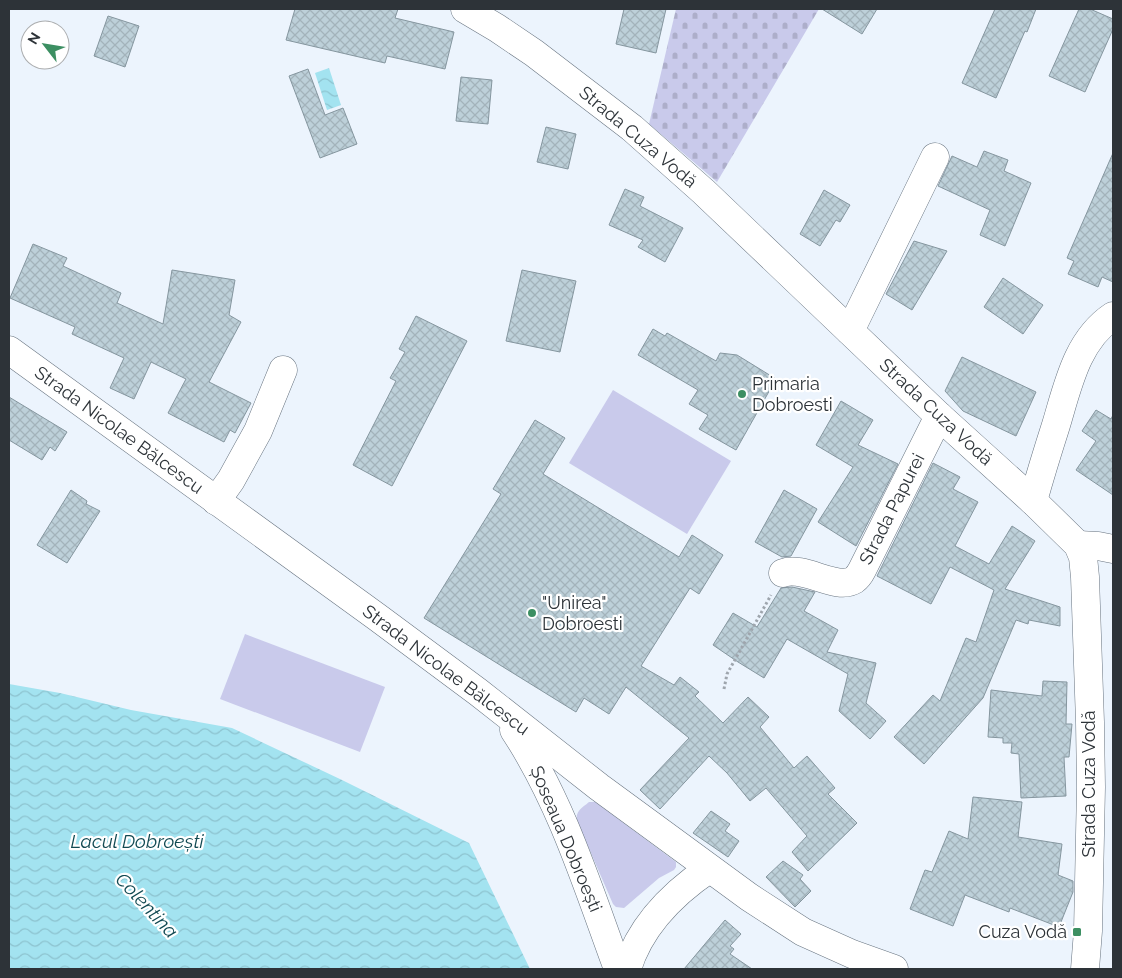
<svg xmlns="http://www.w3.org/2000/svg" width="1122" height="978" font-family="Raleway,sans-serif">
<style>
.cemetery{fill:url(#cemetery-stones)}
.garden{fill:#c9caeb}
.water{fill:url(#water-waves)}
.building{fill:url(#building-cross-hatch);stroke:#85969f}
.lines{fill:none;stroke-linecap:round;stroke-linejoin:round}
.street-casing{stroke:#687480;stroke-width:29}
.secondary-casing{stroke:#687480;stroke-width:29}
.path{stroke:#9ea5ad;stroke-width:3;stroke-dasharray:2.5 2.5;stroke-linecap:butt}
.street{stroke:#fff;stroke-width:28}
.secondary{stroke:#fff;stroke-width:28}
.poi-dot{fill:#3c8f62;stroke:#fff;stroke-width:2}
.labels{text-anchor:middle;stroke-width:4.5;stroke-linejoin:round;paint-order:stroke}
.street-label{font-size:18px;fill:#2d3338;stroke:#fff}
.poi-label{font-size:18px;fill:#2d3338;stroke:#fff;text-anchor:start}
.water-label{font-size:19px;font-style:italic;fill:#124a53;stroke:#fff}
</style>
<defs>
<pattern id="cemetery-stones" width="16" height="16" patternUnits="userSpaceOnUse" patternTransform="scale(1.25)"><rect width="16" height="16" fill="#c9caeb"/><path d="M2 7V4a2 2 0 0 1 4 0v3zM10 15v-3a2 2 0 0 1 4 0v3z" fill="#adaeca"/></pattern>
<pattern id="water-waves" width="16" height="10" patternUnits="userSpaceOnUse" patternTransform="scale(1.25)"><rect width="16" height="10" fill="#a3e3f0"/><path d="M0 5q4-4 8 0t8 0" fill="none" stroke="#8dc3cf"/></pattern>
<pattern id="building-cross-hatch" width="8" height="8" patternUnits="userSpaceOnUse" patternTransform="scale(1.25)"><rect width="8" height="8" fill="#bdd0d9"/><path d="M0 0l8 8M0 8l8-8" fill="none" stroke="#a3b3bb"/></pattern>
</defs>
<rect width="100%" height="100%" fill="#ecf4fd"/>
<!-- cemetery -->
<path class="cemetery" d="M676,9H819L717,182L649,124Z"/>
<!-- garden -->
<g class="garden">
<path d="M613,390L731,461L687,534L569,463Z"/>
<path d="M245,634L385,687L360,752L220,699Z"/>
<path d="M589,802H595L598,804L676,862V867L674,870L659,878L624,908L616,907L613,904L577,821C575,811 582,808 589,802Z"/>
</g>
<!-- water -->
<g class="water">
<path d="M329,68L341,105L327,110L315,73Z"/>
<path d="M9,684L60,693L131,710L232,728L342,780L469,843L530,969H9Z"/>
</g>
<!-- building -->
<g class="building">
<path d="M295,9H398L395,18L454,32L445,69L387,56L385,63L286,40Z"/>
<path d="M624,9H666L656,53L616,44Z"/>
<path d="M822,9H877L862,34Z"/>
<path d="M995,9H1036L1027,32L1025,31L996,98L962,83Z"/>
<path d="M1079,9H1090L1113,19V29L1085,92L1049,76Z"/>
<path d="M108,16L139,26L125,67L94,56Z"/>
<path d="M308,69L325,115L343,108L357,144L320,158L289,76Z"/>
<path d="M461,77L492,80L488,124L456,121Z"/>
<path d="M546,127L576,134L568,169L537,162Z"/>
<path d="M984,151L1008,160L1004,171L1031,183L1005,246L980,235L990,210L938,186L952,156L977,167Z"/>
<path d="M1113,153V282L1102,277L1098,287L1068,274L1074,261L1067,258Z"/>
<path d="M625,189L644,197L640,206L683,228L665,262L638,247L643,240L609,225Z"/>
<path d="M824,190L850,205L840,222L836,220L820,246L800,234Z"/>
<path d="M914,241L947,251L912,310L886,294Z"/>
<path d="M33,244L67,258L63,266L121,293L117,303L163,324L172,270L235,280L229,315L241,322L209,382L251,403L235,433L230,430L224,442L168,413L186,379L151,362L134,399L110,388L124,358L72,334L75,327L10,298Z"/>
<path d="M522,270L576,281L560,352L506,341Z"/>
<path d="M1003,278L1043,305L1023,334L984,307Z"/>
<path d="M416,316L467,341L392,486L353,465L396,381L390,378L405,352L399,349Z"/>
<path d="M653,329L665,336L667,333L716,361L720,353L737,355L776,379L736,450L699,429L708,415L689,404L698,390L638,355Z"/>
<path d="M962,357L1036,392L1016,436L963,411L945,391Z"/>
<path d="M9,397L67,432L55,451L50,447L42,460L9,440Z"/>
<path d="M841,401L873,420L858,445L898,464L856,546L818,522L853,467L816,445Z"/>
<path d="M1096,410L1111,419L1113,415V495L1076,470L1096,441L1082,431Z"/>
<path d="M535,420L565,438L543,474L679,557L692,535L723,555L699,594L690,588L641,666L674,685L680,677L699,692L695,696L723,723L748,697L769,717L760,727L794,768L807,756L835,788L828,794L857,823L808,871L792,852L807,836L766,788L750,801L727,773L709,756L660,809L640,790L689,738L626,687L609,714L584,698L576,712L424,618L501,494L493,489Z"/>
<path d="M933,463L960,477L953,489L978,502L955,546L989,564L1012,526L1035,541L1005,589L1060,607V626L1029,620L1028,624L1016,620L983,698L924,764L894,737L933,695L940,701L966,638L976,642L994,590L950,567L931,604L877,576Z"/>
<path d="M71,490L87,501L86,504L100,511L67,563L37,545Z"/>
<path d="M784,490L817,509L791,556L782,557L755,542Z"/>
<path d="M792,587L815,592L804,611L838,630L827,652L876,663L866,703L886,721L870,739L839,711L848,674L787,639L764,678L738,662L713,645L733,613L757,627L781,588Z"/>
<path d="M1043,681L1067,682L1066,724H1072L1069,757H1064L1066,796L1021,798L1019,754L1011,753L1012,743H1003V738L988,737L991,690L1042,696Z"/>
<path d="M973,797L1022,802L1018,837L1062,844L1058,875L1073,881V892L1059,927L1010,908L1009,912L965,895L953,926L910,909L925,870L932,872L949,831L968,839Z"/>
<path d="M711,811L730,824L725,831L739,841L728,857L693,833Z"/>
<path d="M783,861L803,875L800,879L811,891L795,907L766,877Z"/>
<path d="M725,920L741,934L730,946L734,949L730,954L752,969H684Z"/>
</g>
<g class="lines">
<defs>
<g id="street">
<path d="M465,9L497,28L534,53L632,128L704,192L939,416L1033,501"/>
<path d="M850,331L935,157"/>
<path d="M216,501L231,480L258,431L283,370"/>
<path d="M1078,545L1098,546L1113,549"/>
<path d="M783,573C804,565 836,591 854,580C858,577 860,574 862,570L939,416"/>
</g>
<g id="secondary">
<path d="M9,350L377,617L478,692L599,787L749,897L803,932L852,954L894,969"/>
<path d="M514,730C562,803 588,888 618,969"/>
<path d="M627,969C640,926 672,894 709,869"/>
<path d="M1085,969L1088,931L1091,787L1090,722L1085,577L1083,557L1078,545L1033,501C1040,476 1048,450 1056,425C1068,385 1077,340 1113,316"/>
</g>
</defs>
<!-- street casing -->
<use href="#street" class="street-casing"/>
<!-- secondary casing -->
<use href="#secondary" class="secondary-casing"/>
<!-- path -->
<path class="path" d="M724,689L727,674L771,595"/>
<!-- street -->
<use href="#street" class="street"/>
<!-- secondary -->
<use href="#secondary" class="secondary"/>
</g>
<!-- markers -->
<g class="poi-dot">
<circle cx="742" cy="394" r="5"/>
<circle cx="532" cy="613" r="5"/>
<rect x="1072" y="927" width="10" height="10" rx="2.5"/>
</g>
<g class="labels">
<!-- street labels -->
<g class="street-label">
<text transform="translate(638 137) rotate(40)" y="6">Strada Cuza Vodă</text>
<text transform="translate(936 412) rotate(43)" y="6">Strada Cuza Vodă</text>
<text transform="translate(119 430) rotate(36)" y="6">Strada Nicolae Bălcescu</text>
<text transform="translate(892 509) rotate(-63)" y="6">Strada Papurei</text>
<text transform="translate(446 670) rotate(37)" y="6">Strada Nicolae Bălcescu</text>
<text transform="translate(1089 784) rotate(-90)" y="6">Strada Cuza Vodă</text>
<text transform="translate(566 839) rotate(67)" y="6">Șoseaua Dobroești</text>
</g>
<!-- poi labels -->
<g class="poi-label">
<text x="752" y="390">Primaria<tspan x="752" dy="21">Dobroesti</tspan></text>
<text x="542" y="609">"Unirea"<tspan x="542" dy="21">Dobroesti</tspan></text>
<text x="1067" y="938" text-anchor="end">Cuza Vodă</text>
</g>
<!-- water labels -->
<g class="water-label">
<text x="137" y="848">Lacul Dobroești</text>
<text transform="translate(147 905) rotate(47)" y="7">Colentina</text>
</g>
</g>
<!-- border -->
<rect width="1122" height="978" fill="none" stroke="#2d3338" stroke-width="20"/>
<!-- north arrow -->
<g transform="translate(45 45) rotate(301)"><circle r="24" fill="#ffffff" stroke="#abadaf"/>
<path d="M0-4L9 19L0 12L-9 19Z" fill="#3c8f62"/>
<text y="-8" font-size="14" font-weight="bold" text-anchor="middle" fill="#2d3338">N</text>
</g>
</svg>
